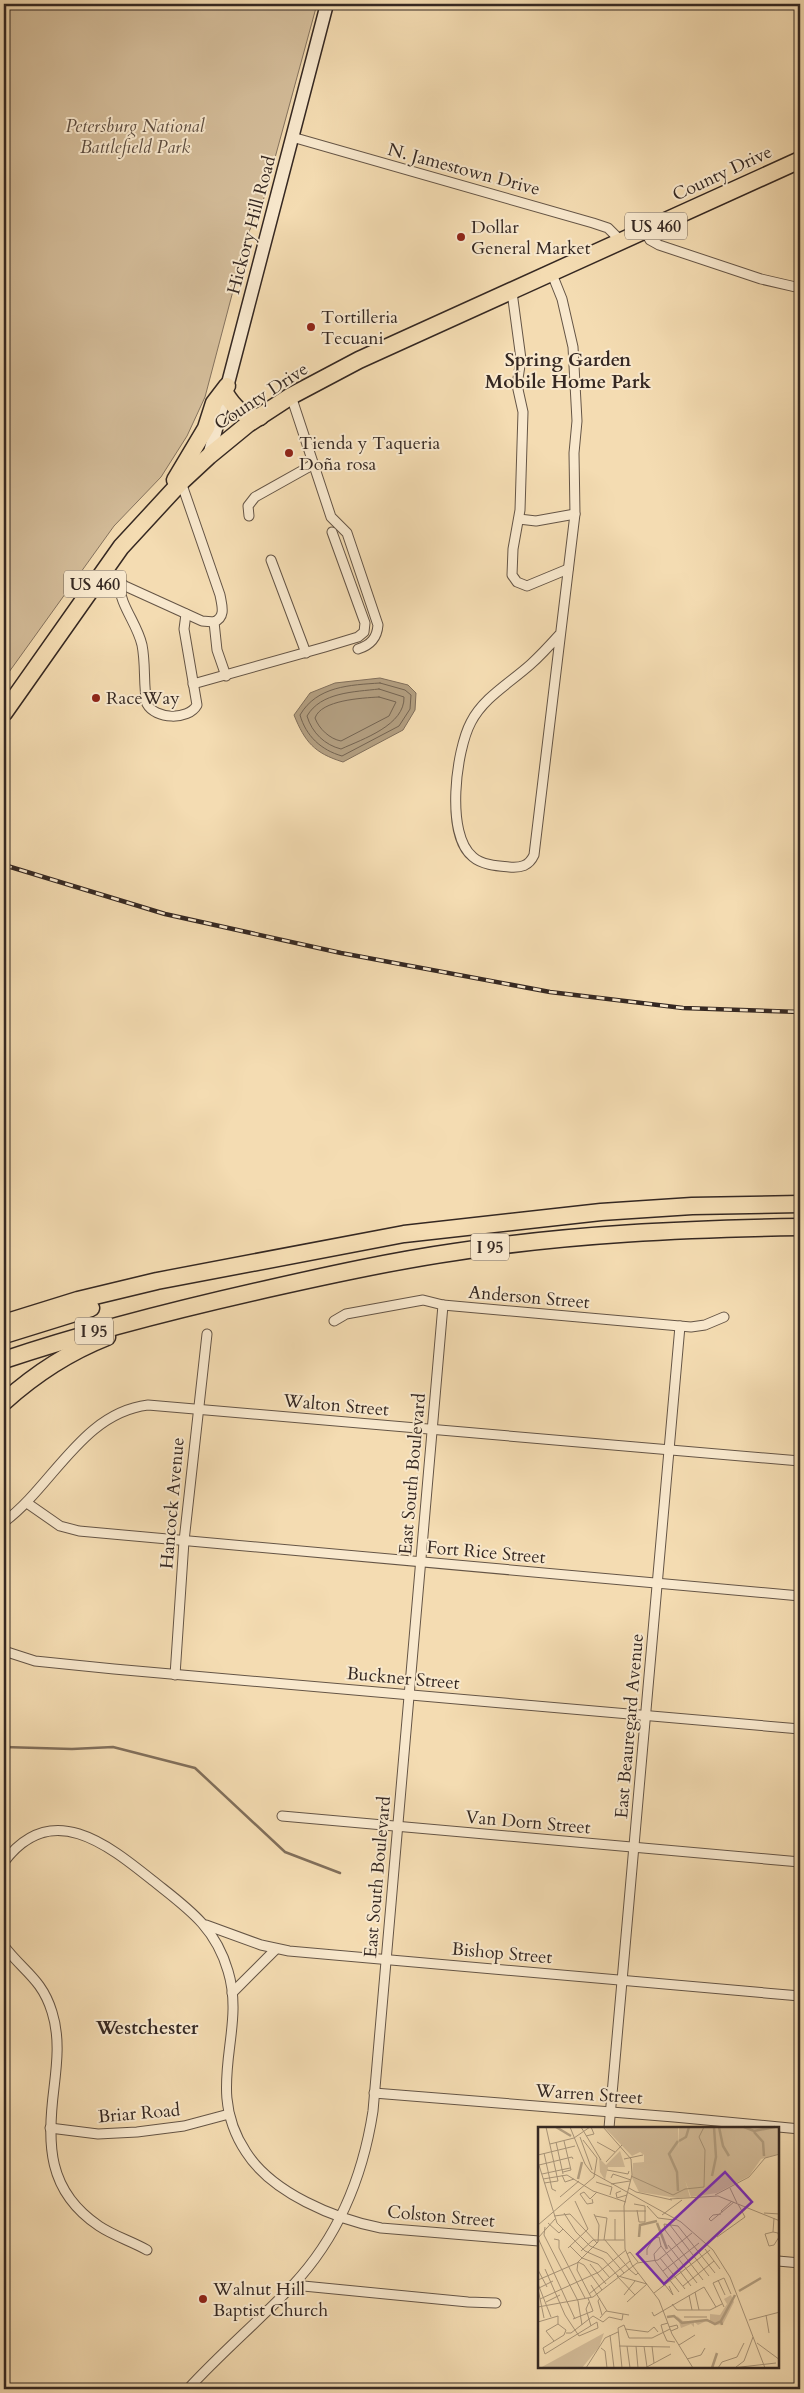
<svg xmlns="http://www.w3.org/2000/svg" width="804" height="2393" font-family="Cardo,serif">
<style>
.green{fill:#d4bd9a;stroke:#84725e}
.water{fill:#b39f81;stroke:#816f5b}
.lines{fill:none;stroke-linecap:round;stroke-linejoin:round}
.shore{stroke:#746452;stroke-width:1}
.stream{stroke:#816f5b;stroke-width:2.5}
.street-casing{stroke:#655546;stroke-width:11}
.secondary-casing{stroke:#352822;stroke-width:15}
.highway-casing{stroke:#352822;stroke-width:19}
.street{stroke:#f8e8cd;stroke-width:9}
.secondary{stroke:#f8e8cd;stroke-width:12}
.highway{stroke:#f4dcb2;stroke-width:16}
.rail-casing{stroke:#352822;stroke-width:4.5}
.rail{stroke:#f8e8cd;stroke-width:2.5;stroke-dasharray:8;stroke-linecap:butt}
.poi-dot{fill:#8f2418;stroke:#f8e8cd;stroke-width:2}
.labels{text-anchor:middle;stroke-width:4;stroke-linejoin:round;paint-order:stroke}
.shield{fill:#f8e8cd;stroke:#706255;stroke-width:1}
.shield-label{font-size:16px;font-weight:bold;fill:#352822}
.park-label{font-size:18px;font-style:italic;fill:#5d4d40;stroke:#f8e8cd}
.street-label{font-size:18px;fill:#352822;stroke:#f8e8cd}
.poi-label{font-size:18px;fill:#352822;stroke:#f8e8cd;text-anchor:start}
.neighbourhood-label{font-size:19px;font-weight:bold;fill:#352822;stroke:#f8e8cd}
.inset-river{fill:none;stroke:#b39f81;stroke-width:2.5}
.inset-road{fill:none;stroke:#a89478;stroke-width:1}
.view{fill:#7b2cbf;fill-opacity:0.15;stroke:#7b2cbf;stroke-width:2.5}
.inset-edge{fill:none;stroke:#352822;stroke-width:2.5}
</style>
<rect width="100%" height="100%" fill="#f4dcb2"/>
<filter id="stains"><feTurbulence type="fractalNoise" baseFrequency=".004" numOctaves="4"/><feColorMatrix values="0 0 0 0 .2 0 0 0 0 .09 0 0 0 0 .02 0 0 0 .5 -.17"/></filter>
<radialGradient id="worn" r=".72"><stop offset=".6" stop-color="#630" stop-opacity="0"/><stop offset="1" stop-color="#630" stop-opacity=".3"/></radialGradient>
<!-- green -->
<path class="green" d="M4,4H317L264,198L248,234L205,397L187,436L161,477L114,526L4,679Z"/>
<!-- water -->
<path class="water" d="M380,678L408,685L416,693L415,710L403,730L343,762C314,753 305,742 294,715L310,693L335,683Z"/>
<g class="lines">
<!-- shore -->
<g class="shore">
<path d="M380,683L405,690L411,695L410,709L399,726L342,756C321,750 306,736 300,715C317,686 350,685 380,683Z"/>
<path d="M379,689L404,697C405,725 363,739 341,749C325,745 312,733 307,716C321,692 354,692 379,689Z"/>
<path d="M379,697L396,702L389,716L341,741C330,739 319,729 315,718C321,700 362,698 379,697Z"/>
</g>
<!-- stream -->
<path class="stream" d="M4,1747L72,1749L113,1747L195,1768L285,1852L340,1873"/>
<defs>
<g id="street">
<path d="M292,137L593,223L608,228L622,242"/>
<path d="M645,231L650,240L659,245L761,279L800,288"/>
<path d="M552,274L562,299L573,347L577,421L574,453L575,514L534,855C529,866 521,868 509,867C498,866 482,865 473,857C445,835 456,750 471,722C484,697 510,683 531,664C541,655 551,644 560,634"/>
<path d="M512,292L521,359L517,385L523,412L520,510L513,549L512,575L517,582L527,586L568,569"/>
<path d="M291,396L331,517L347,533L378,625C377,638 371,645 358,649"/>
<path d="M249,516L248,506L255,497L314,464"/>
<path d="M519,519L536,521L575,514"/>
<path d="M271,560L306,653"/>
<path d="M103,572L125,586L202,621L214,622C226,617 222,606 220,595L181,482"/>
<path d="M119,583C120,606 137,623 142,645C146,665 143,685 147,704C155,719 188,721 197,705L184,629L186,614"/>
<path d="M214,622L217,650L226,676"/>
<path d="M193,684L325,647L358,637L364,632L365,623L332,532"/>
<path d="M334,1321L346,1314L423,1300L443,1305L691,1327L705,1325L724,1317"/>
<path d="M27,1503L60,1526L79,1531L800,1596"/>
<path d="M4,1522C53,1486 82,1413 148,1405L800,1461"/>
<path d="M4,1651L35,1661L114,1669L800,1729"/>
<path d="M175,1675L184,1541L207,1334"/>
<path d="M282,1816L800,1862"/>
<path d="M4,1862C51,1799 107,1844 152,1880C187,1908 215,1926 228,1971C247,2033 203,2087 246,2152C272,2193 335,2219 381,2228L539,2241"/>
<path d="M206,1925L261,1945L289,1951L800,1996"/>
<path d="M4,1946C23,1971 42,1979 52,2012C60,2037 57,2063 54,2088C47,2144 47,2191 99,2226C114,2236 131,2241 147,2250"/>
<path d="M232,1993L276,1949"/>
<path d="M374,2093L674,2117L800,2129"/>
<path d="M50,2128L98,2134L137,2132L184,2126L229,2114"/>
<path d="M609,2128L680,1326"/>
<path d="M778,2261L800,2263"/>
<path d="M293,2285L468,2302L496,2303"/>
<path d="M188,2389C221,2353 259,2321 293,2285C338,2237 363,2176 373,2111L443,1305"/>
</g>
<path id="secondary" d="M209,456L327,4"/>
<g id="highway">
<path d="M225,393C233,406 243,418 260,417"/>
<path d="M175,480L206,428L214,403L227,386"/>
<path d="M4,713L121,547L181,482L209,456L248,424L291,396L359,360L800,160"/>
<path d="M4,1323L78,1300L157,1281L404,1234L601,1212L692,1206L800,1204"/>
<path d="M4,1335L91,1308"/>
<path d="M4,1360C90,1331 178,1309 267,1289C329,1275 392,1261 455,1252C569,1234 685,1229 800,1227"/>
<path d="M4,1402C35,1374 69,1352 107,1337"/>
</g>
</defs>
<!-- street casing -->
<use href="#street" class="street-casing"/>
<!-- secondary casing -->
<use href="#secondary" class="secondary-casing"/>
<!-- highway casing -->
<use href="#highway" class="highway-casing"/>
<!-- street -->
<use href="#street" class="street"/>
<!-- secondary -->
<use href="#secondary" class="secondary"/>
<!-- highway -->
<use href="#highway" class="highway"/>
<defs>
<path id="rail" d="M4,865L165,914L341,953L550,992L683,1008L800,1012"/>
</defs>
<!-- rail casing -->
<use href="#rail" class="rail-casing"/>
<!-- rail -->
<use href="#rail" class="rail"/>
</g>
<!-- markers -->
<g class="poi-dot">
<circle cx="461" cy="237" r="5"/>
<circle cx="311" cy="327" r="5"/>
<circle cx="289" cy="453" r="5"/>
<circle cx="96" cy="698" r="5"/>
<circle cx="203" cy="2299" r="5"/>
</g>
<g class="labels">
<!-- shield labels -->
<g class="shield">
<rect x="625" y="212.5" width="62" height="27" rx="4"/>
<rect x="64" y="570.5" width="62" height="27" rx="4"/>
<rect x="471" y="1233.5" width="38" height="27" rx="4"/>
<rect x="75" y="1317.5" width="38" height="27" rx="4"/>
</g>
<g class="shield-label">
<text x="656" y="232">US 460</text>
<text x="95" y="590">US 460</text>
<text x="490" y="1253">I 95</text>
<text x="94" y="1337">I 95</text>
</g>
<!-- park labels -->
<g class="park-label">
<text x="135" y="132">Petersburg National<tspan x="135" dy="21">Battlefield Park</tspan></text>
</g>
<!-- street labels -->
<g class="street-label">
<text transform="translate(464 169) rotate(15)" y="6">N. Jamestown Drive</text>
<text transform="translate(722 173) rotate(-25)" y="6">County Drive</text>
<text transform="translate(251 225) rotate(-75)" y="6">Hickory Hill Road</text>
<text transform="translate(261 396) rotate(-33)" y="6">County Drive</text>
<text transform="translate(529 1297) rotate(5)" y="6">Anderson Street</text>
<text transform="translate(336 1405) rotate(5)" y="6">Walton Street</text>
<text transform="translate(412 1474) rotate(-85)" y="6">East South Boulevard</text>
<text transform="translate(172 1503) rotate(-85)" y="6">Hancock Avenue</text>
<text transform="translate(486 1552) rotate(5)" y="6">Fort Rice Street</text>
<text transform="translate(403 1678) rotate(5)" y="6">Buckner Street</text>
<text transform="translate(629 1726) rotate(-85)" y="6">East Beauregard Avenue</text>
<text transform="translate(528 1822) rotate(5)" y="6">Van Dorn Street</text>
<text transform="translate(377 1877) rotate(-85)" y="6">East South Boulevard</text>
<text transform="translate(502 1953) rotate(5)" y="6">Bishop Street</text>
<text transform="translate(589 2094) rotate(4)" y="6">Warren Street</text>
<text transform="translate(139 2113) rotate(-5)" y="6">Briar Road</text>
<text transform="translate(441 2216) rotate(5)" y="6">Colston Street</text>
</g>
<!-- poi labels -->
<g class="poi-label">
<text x="471" y="233">Dollar<tspan x="471" dy="21">General Market</tspan></text>
<text x="321" y="323">Tortilleria<tspan x="321" dy="21">Tecuani</tspan></text>
<text x="299" y="449">Tienda y Taqueria<tspan x="299" dy="21">Doña rosa</tspan></text>
<text x="106" y="704">RaceWay</text>
<text x="213" y="2295">Walnut Hill<tspan x="213" dy="21">Baptist Church</tspan></text>
</g>
<!-- neighbourhood labels -->
<g class="neighbourhood-label">
<text x="568" y="366">Spring Garden<tspan x="568" dy="22">Mobile Home Park</tspan></text>
<text x="147" y="2034">Westchester</text>
</g>
</g>
<!-- overview -->
<g transform="translate(538 2127)">
<rect width="241" height="241" fill="#f4dcb2"/>
<path d="M66,0H140L141,22V0H241V27L223,32L211,49L179,66L153,70L147,53L152,70L139,71L101,65L94,51L95,36L106,35V28L102,25L94,29ZM82,24L87,40H70L67,53L62,45L61,31L68,38ZM193,168L196,175L185,197L178,198L168,194L160,198L156,195V200L153,197L143,201L139,189L145,194H172V187L182,188L189,177L186,172ZM66,206L61,220L44,241H2Z" fill="#d4bd9a"/>
<path class="inset-river" d="M18,0L33,9M181,0L185,19L191,29M206,0L216,4L237,0M216,5L225,15L226,29M141,14L148,10L151,0M174,49L178,30L176,0M40,52L44,35M140,64L139,45L131,27L140,14M119,96L129,122M101,110L102,98L119,94M201,164L223,151M129,190L136,189L144,196L169,193L177,197L183,194M184,198L183,194L197,168M174,241L179,226"/>
<path class="inset-road" d="M32,0L47,37L53,45L143,95L175,123L192,150L227,241M43,0L63,33M65,0L93,32L94,48L86,79L87,122L94,138L121,173L134,207L155,241M48,9L56,7L53,0M42,10L54,43M18,15L25,47M59,15L77,25M12,17L36,11L52,0M6,26L14,62L18,64M0,28L37,19M86,32L105,28M0,35L19,96L47,124L65,132L80,149L109,157M68,35L84,18M1,38L34,30L35,32M69,43L90,47L91,44M25,45L33,43L26,14M4,47L32,41M24,48L27,55L36,52M93,49L135,68L147,62L166,60L167,23L161,10L166,0M73,51L75,47L93,53M5,52L29,48L55,64L88,75M58,55L74,60L72,68M6,56L20,54L8,0M73,57L92,54M91,61L98,65L134,73M192,61L199,76M83,64L78,66L79,71L89,68M177,68L211,50L227,31L242,27M22,70L41,54M54,72L55,76L49,77L42,67L46,65L52,72L59,65M132,72L180,69L242,94M96,77L107,79V95H101L99,83M109,79L120,91L136,93M71,84H87M87,84H108M185,85L183,84L194,74M26,86L38,105L52,119L69,126L86,146M226,86L242,87M124,88L144,73M16,89L32,87L59,116M57,89L69,91L66,113M173,94L196,75M173,94L171,92L175,88L183,87M10,96L21,106L25,102M0,98L56,50L59,31L45,13M132,98L171,149M7,100L6,108L40,174L44,198M235,105L240,106L241,110L236,118L231,119L227,107L235,105L236,91M179,110L207,90L200,77M0,111L37,192M0,111L17,92M16,112L21,113V121L47,171M67,113L92,143L98,148L100,146M77,113V92M130,118L159,156M32,119L44,131L60,137L72,151M123,119L153,159M30,121L50,102L37,74M167,122L182,142M43,124L55,113H86M89,127L92,125L100,135M109,128V122L116,111L121,110L123,119L116,127L117,134M122,131L147,162M117,134L141,165M52,137L68,157M7,142L27,188L41,209M0,143L9,160M125,144L161,116M79,149L97,168M0,153L39,136L60,115L61,98L56,87M165,153L127,103L126,97L140,99L177,146M180,153L187,168M0,157L13,190M53,158L69,184M127,158L135,168L131,159M145,159L176,134M1,161L15,154M0,162L6,191M157,165L161,183M116,166L172,123M51,167L92,134M86,168L97,154M151,168L154,183M53,170L39,143L40,135L46,138L64,163M62,171L60,174L64,188M2,172L61,145L88,123M8,175L22,168M51,175L48,182L53,199M89,175L109,157M134,177L139,183H172L184,177M0,180L55,170L99,136L120,133L154,106M186,180L175,156L186,151L193,167M114,185L116,189L166,160L178,180M228,188L231,206M146,190H169M62,191L68,184L91,188M35,192L55,184L50,171M211,193L242,185M0,195L20,189V197L28,203L26,208L5,221L7,227L59,195M65,195L71,190L84,193L85,187M130,196L123,198L125,205L129,214L137,215M131,200L139,198L140,201L133,204M87,202L110,205L116,200L120,205M28,206H33L55,189L65,195M72,208L76,241M41,209L60,201L59,195M16,214L8,204L20,197M219,216L242,233M141,218L157,208M81,219L132,220M89,219L92,241M98,219L100,241M106,219L109,240M114,219L116,236M63,221L67,224L69,241M149,232L163,228L167,221M198,240L206,234L215,210M48,241L67,211L80,205M84,241L80,201L86,198L91,211H114L132,202M107,241L133,227M180,241L184,235L199,230L206,216M194,241L238,236"/>
<path class="view" d="M187,45L214,75L126,157L99,127Z"/>
<rect width="241" height="241" class="inset-edge"/>
</g>
<!-- margin -->
<rect width="804" height="2393" fill="none" stroke="#f4dcb2" stroke-width="20"/>
<rect x="5" y="5" width="794" height="2383" fill="none" stroke="#352822" stroke-width="2.5"/>
<rect x="10" y="10" width="784" height="2373" fill="none" stroke="#352822"/>
<rect width="100%" height="100%" filter="url(#stains)"/>
<rect width="100%" height="100%" fill="url(#worn)"/>
</svg>
